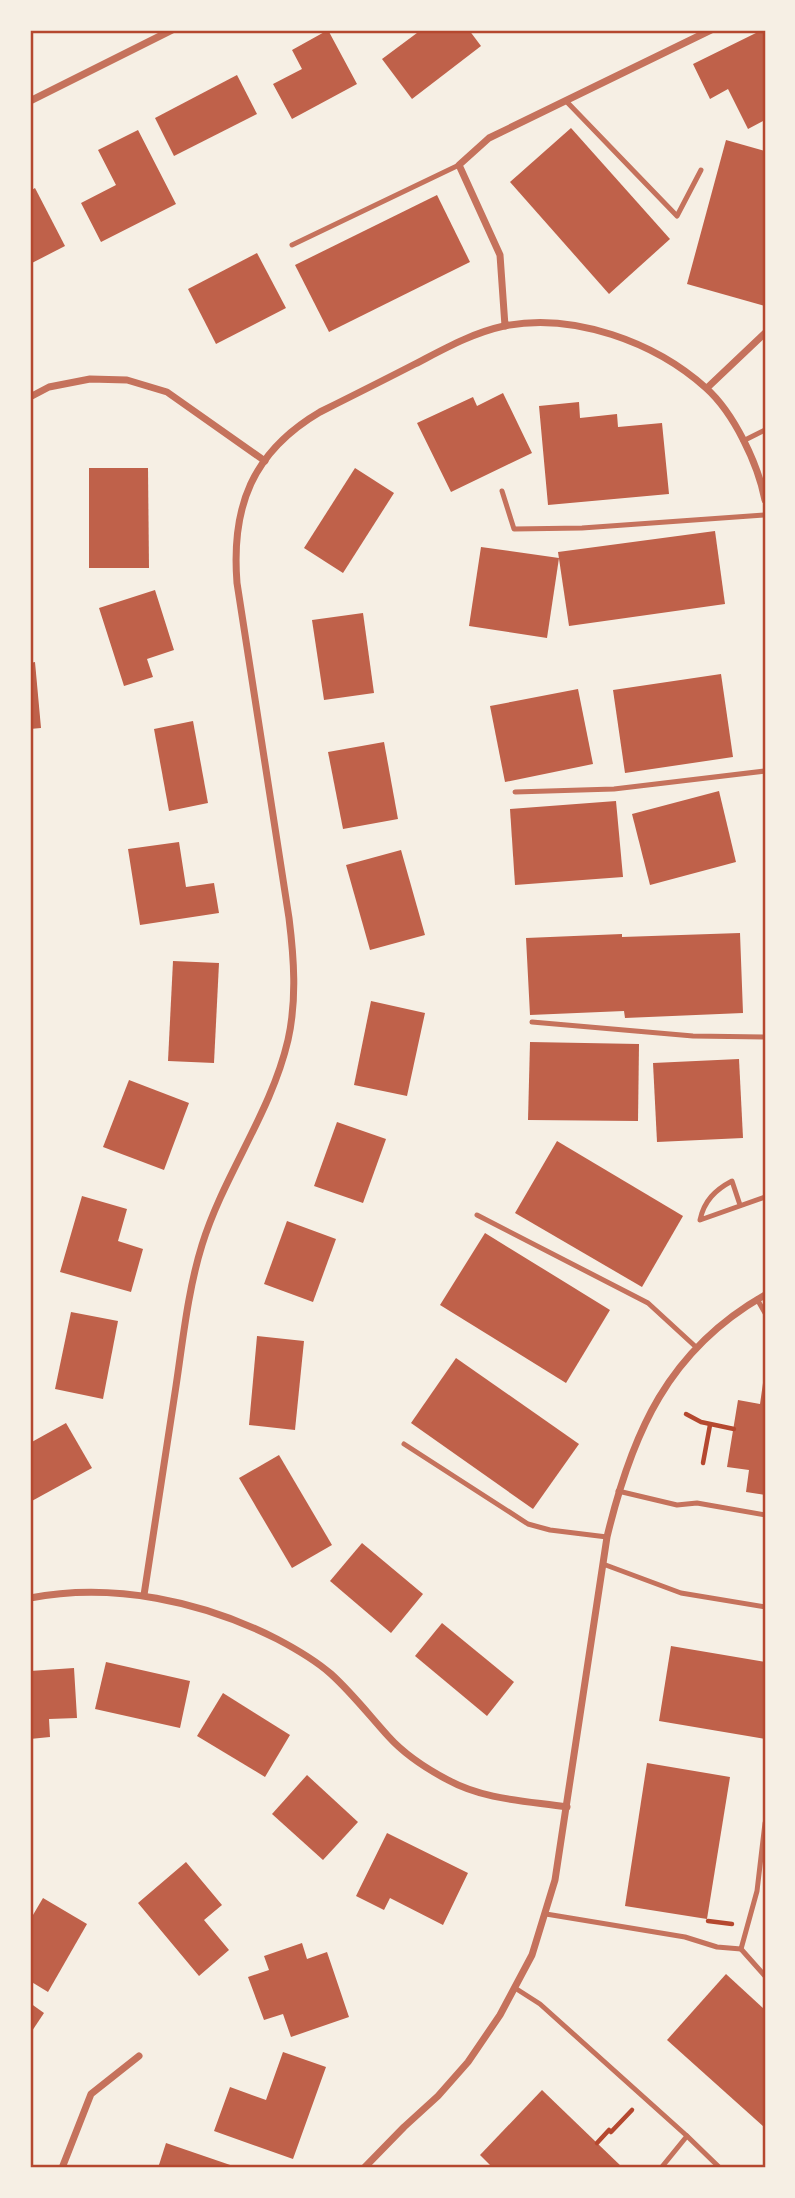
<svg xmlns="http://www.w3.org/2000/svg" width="795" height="2198" font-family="'IBM Plex Sans',sans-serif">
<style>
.building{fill:#bf614a}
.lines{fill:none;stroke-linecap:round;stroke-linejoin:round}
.path{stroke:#b5482f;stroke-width:4.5}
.service{stroke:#c5725c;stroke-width:5}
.minor{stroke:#c5725c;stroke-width:7}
.neatline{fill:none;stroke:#b5482f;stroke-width:2.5}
</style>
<rect width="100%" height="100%" fill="#f6efe4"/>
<!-- building -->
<g class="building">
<path d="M328,30L357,84L292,119L273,84L302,69L292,50Z"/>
<path d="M421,30H469L481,46L412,99L382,59Z"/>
<path d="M762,30H765V120L748,129L728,89L710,99L693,64Z"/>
<path d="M237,75L257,114L174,156L155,118Z"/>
<path d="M571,128L670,239L609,294L510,182Z"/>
<path d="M138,130L176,204L101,242L81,203L116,185L98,150Z"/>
<path d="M726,140L765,151V306L687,284Z"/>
<path d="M35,188L65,246L30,264V191Z"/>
<path d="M437,195L470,262L329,332L295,265Z"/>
<path d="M257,253L286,308L216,344L188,289Z"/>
<path d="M503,393L532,453L451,492L417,423L473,397L477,406Z"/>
<path d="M579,402L580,418L617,414L618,427L662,423L669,494L548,505L539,406Z"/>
<path d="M89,468H148L149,568H89Z"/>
<path d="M355,468L394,493L343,573L304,548Z"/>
<path d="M715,531L725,604L569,626L558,552Z"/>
<path d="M481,547L559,558L547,638L469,626Z"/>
<path d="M155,590L174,650L147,659L153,677L124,686L99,608Z"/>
<path d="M363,613L374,693L324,700L312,620Z"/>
<path d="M35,662L41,728L30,729V663Z"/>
<path d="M721,674L733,757L625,773L613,690Z"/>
<path d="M578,689L593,764L505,782L490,706Z"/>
<path d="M193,721L208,803L169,811L154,729Z"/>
<path d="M384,742L398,819L343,829L328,752Z"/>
<path d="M719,791L736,862L650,885L632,814Z"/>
<path d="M616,801L623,877L515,885L510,809Z"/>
<path d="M179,842L186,887L214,883L219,913L140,925L128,849Z"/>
<path d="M401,850L425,935L370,950L346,865Z"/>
<path d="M740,933L743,1013L625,1018L624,1011L530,1015L526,938L622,934V937Z"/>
<path d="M173,961L219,963L214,1063L168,1061Z"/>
<path d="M371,1001L425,1013L407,1096L354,1085Z"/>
<path d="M530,1042L639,1044L638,1121L528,1120Z"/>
<path d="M739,1059L743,1138L657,1142L653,1063Z"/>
<path d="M129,1080L189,1103L164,1170L103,1147Z"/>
<path d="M337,1122L386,1139L363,1203L314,1186Z"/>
<path d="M557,1141L683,1216L642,1287L515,1213Z"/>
<path d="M82,1196L127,1209L118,1241L143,1249L131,1292L60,1272Z"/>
<path d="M287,1221L336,1239L313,1302L264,1284Z"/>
<path d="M485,1233L610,1310L566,1383L440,1305Z"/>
<path d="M71,1312L118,1321L103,1399L55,1389Z"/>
<path d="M257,1336L304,1341L295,1430L249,1425Z"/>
<path d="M456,1358L579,1444L533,1509L411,1423Z"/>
<path d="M763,1383H765V1495L746,1492L749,1470L727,1467L738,1400L760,1404Z"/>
<path d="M66,1423L92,1468L30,1502V1443Z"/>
<path d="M279,1455L332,1545L292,1568L239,1478Z"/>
<path d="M362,1543L423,1594L391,1633L330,1581Z"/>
<path d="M442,1623L514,1682L487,1716L415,1656Z"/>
<path d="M671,1646L765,1662V1739L659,1721Z"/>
<path d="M106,1662L190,1681L180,1728L95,1709Z"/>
<path d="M74,1668L77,1718L49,1719L50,1737L30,1739V1671Z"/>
<path d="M223,1693L290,1735L265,1777L197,1736Z"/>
<path d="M647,1763L730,1777L707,1919L625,1906Z"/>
<path d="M307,1775L358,1822L323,1860L272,1814Z"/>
<path d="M387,1833L468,1873L443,1925L390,1898L384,1910L356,1896Z"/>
<path d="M186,1862L222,1905L204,1920L229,1950L199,1976L138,1903Z"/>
<path d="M43,1898L87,1924L48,1992L30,1981V1920Z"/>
<path d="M302,1943L307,1959L327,1952L349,2017L291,2037L283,2014L264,2020L248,1977L269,1970L264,1956Z"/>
<path d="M726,1974L765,2010V2128L667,2040Z"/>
<path d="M30,2003L44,2013L30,2034Z"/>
<path d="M283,2052L326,2067L293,2159L214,2131L230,2087L266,2100Z"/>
<path d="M542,2090L623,2168H493L480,2155Z"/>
<path d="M166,2143L239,2168H158Z"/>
</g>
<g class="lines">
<!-- path -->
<g class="path">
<path d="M686,1414L701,1422L734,1429"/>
<path d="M703,1463L710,1425"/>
<path d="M708,1921L732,1924"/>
<path d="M611,2132L632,2110"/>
<path d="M597,2143L609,2130"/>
</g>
<!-- service -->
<g class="service">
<path d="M566,101L677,216L701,170"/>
<path d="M292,245L459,165"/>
<path d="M743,441L765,430"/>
<path d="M502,491L514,529L582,528L765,515"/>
<path d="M515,792L614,789L765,771"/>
<path d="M532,1022L693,1036L765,1037"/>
<path d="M740,1205L732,1181C715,1190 704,1201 700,1220L765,1197"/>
<path d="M477,1215L648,1303L697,1348"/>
<path d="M757,1299L765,1313"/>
<path d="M404,1444L528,1524L550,1530L607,1537"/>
<path d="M618,1491L677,1505L697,1503L765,1515"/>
<path d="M603,1564L681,1593L765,1607"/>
<path d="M546,1914L685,1937L717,1947L741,1949L757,1891L765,1823"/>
<path d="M741,1949L765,1976"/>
<path d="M515,1988L540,2004L687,2136L661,2168"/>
<path d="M687,2136L720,2168"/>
</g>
<!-- minor -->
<g class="minor">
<path d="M30,101L172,30"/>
<path d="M505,326L500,255L459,165L489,138L711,30"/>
<path d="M707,388L765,333"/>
<path d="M30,397L49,387L90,379L127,380L167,392L265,461"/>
<path d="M144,1595C155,1526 165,1456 176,1386C183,1339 188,1290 202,1245C224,1174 271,1113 288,1040C297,1000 294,958 289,918L237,583C231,507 252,452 320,412C352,396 384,380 415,364C444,349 472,333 504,326C573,312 655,342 706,388C734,413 758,464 765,500"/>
<path d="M30,1598C113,1582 202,1601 277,1639C296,1649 315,1660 331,1674C352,1693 369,1715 388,1736C405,1755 427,1769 448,1780C484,1800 528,1801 567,1807"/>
<path d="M62,2168L91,2094L139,2056"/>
<path d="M364,2168L404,2127L438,2096L468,2062L500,2015L532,1955L555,1880L607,1537C632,1433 668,1350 765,1295"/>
</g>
</g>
<!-- border -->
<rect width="795" height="2198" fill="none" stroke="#f6efe4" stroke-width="63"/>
<rect x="32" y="32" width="732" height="2134" class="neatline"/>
</svg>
